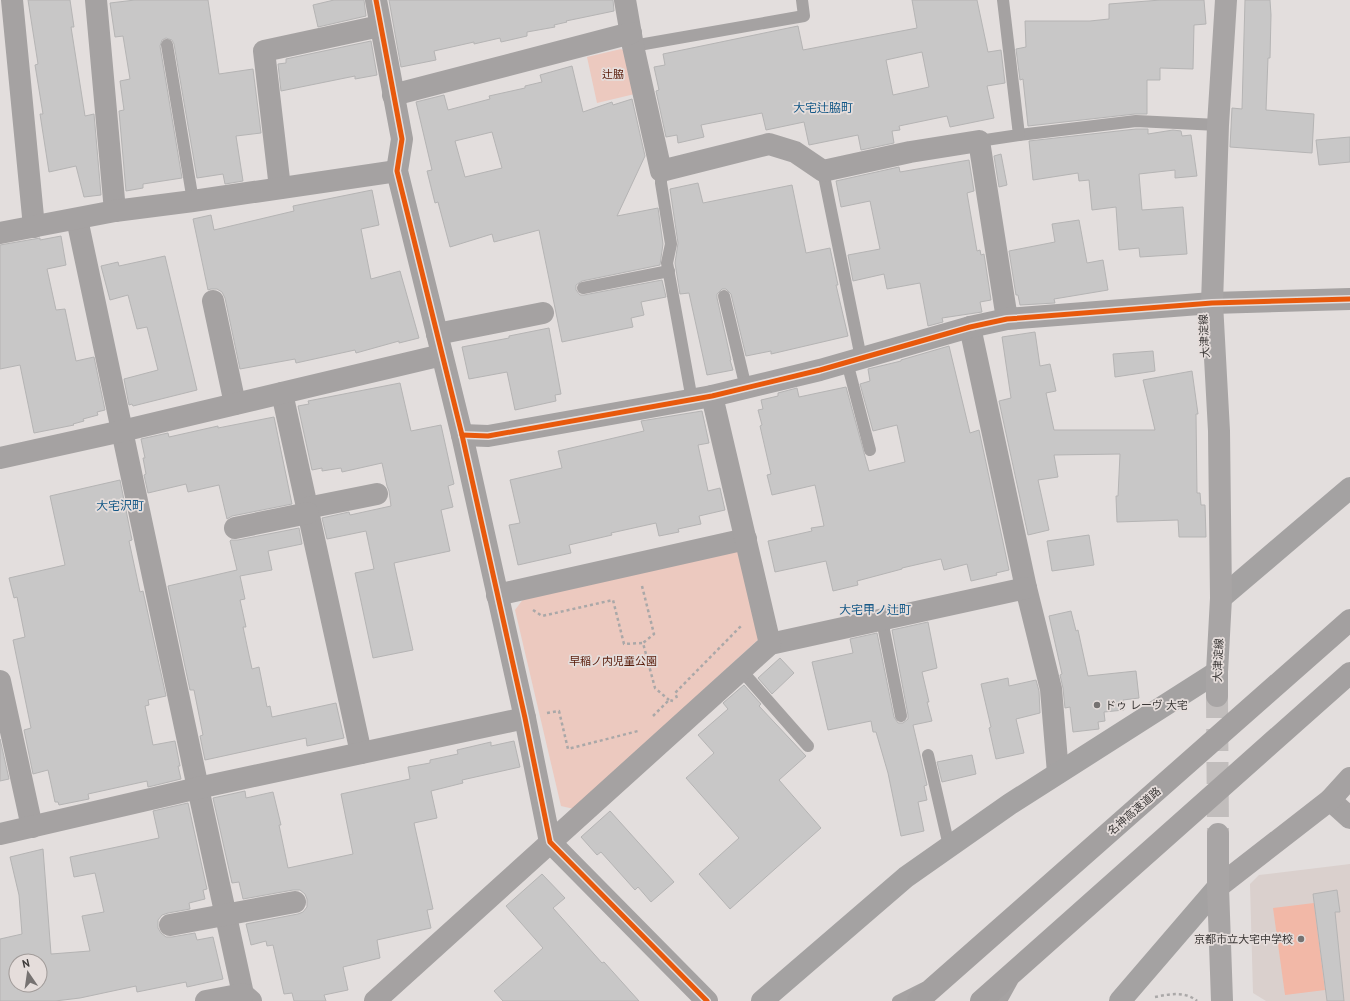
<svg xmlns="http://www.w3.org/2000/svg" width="1350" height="1001" font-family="'PT Sans','Noto Sans JP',sans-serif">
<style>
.built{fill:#dad0cd}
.green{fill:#ecc9bf}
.water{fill:#f2b8a7}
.building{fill:#c8c7c7;stroke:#b5b4b4;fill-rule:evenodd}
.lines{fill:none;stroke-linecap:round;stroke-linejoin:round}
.primary-tunnel{stroke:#c1bdbc;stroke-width:22;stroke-dasharray:22 11;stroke-linecap:butt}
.path{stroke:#aaa8a8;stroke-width:2.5;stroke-dasharray:3 3;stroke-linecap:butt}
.lane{stroke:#a5a2a2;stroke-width:12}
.street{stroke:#a5a2a2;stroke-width:22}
.secondary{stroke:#a4a2a2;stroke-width:22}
.primary{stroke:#a8a5a5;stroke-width:22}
.highway{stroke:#a3a0a0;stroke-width:22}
.cycleway-casing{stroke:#e5dddb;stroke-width:8}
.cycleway{stroke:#e8590c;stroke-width:5}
.poi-dot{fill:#767271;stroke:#e5dddb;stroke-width:1.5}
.labels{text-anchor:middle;stroke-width:3.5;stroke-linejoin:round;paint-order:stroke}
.park-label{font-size:11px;fill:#581b09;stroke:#e5dddb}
.street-label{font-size:11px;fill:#3b3837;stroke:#e5dddb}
.poi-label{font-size:11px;fill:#3b3837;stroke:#e5dddb;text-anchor:start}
.neighbourhood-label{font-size:12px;fill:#145887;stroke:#e5dddb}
</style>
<rect width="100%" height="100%" fill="#e3dedd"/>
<!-- built -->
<path class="built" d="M1350,864V1001H1266L1253,993L1250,884L1259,875Z"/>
<!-- green -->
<g class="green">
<path d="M621,49L631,55L639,93L597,103L587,57Z"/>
<path d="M732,548L742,555L762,636L574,809L561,806L515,610L527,594Z"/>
</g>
<!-- water -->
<path class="water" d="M1314,903L1325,990L1285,995L1273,908Z"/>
<!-- building -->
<g class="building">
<path d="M28,0H70L74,27H71L85,116L94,114L101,195L84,197L76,166L49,172L40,114H43L35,65L38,64Z"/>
<path d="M135,0H208L219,74L253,69L261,133L236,136L243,181L225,184L223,174L197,178L174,44L172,40L166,38L162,40L160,46L182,178L143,184V188L126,191L119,111L124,110L120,81L130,79L123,36L115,37L110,3Z"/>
<path d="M334,0H364L366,16L318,27L313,5Z"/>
<path d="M389,0H613L614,11L566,21L567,22L554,25L555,27L527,32V36L501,42L500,38L474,44V42L434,51L436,60L401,67Z"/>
<path d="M912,0H977L988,52L1001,50L1005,83L987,86L994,118L950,127L947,116L899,126L900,130L892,131L894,143L861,150L858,135L809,145L804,122L766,130L762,113L701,125L704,137L678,143L677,135L666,137L656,91L659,90L654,67L665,65L663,54L798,26L803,50L917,28ZM922,52L929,87L893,95L886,60Z"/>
<path d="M1161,0H1204L1206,24L1194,25L1193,69L1160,68V80H1147V114H1135L1028,126L1023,79L1020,80L1016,49L1026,47L1025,21H1090L1109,19V4Z"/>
<path d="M1245,0H1270L1271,15L1270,58H1268L1266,110L1314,114L1312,153L1230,147L1232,108L1242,109Z"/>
<path d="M371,41L377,75L355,79V76L281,91L278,64L286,63V59Z"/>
<path d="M572,66L583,112L612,102L613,105L632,99L645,156L617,216L658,208L663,244L660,265L582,281L576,285V290L580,295H584L662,280L666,297L641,302L644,315L631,318L633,327L562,342L539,230L494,242L492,234L450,247L438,202L435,203L427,171L432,170L416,102L444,95L448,110L490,99L489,96L525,88V86L542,82L540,75ZM492,132L502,168L465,177L455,141Z"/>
<path d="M1136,129H1148V134L1173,130L1181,131L1182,136L1191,135L1197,176L1175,178V170L1139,174L1142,210L1183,207L1187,254L1140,257L1139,248L1119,250L1116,207L1092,210L1089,180L1079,181L1078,173L1033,180L1029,141Z"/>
<path d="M1350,137V162L1319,165L1316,140Z"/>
<path d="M1001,154L1007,185L999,187L994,156Z"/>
<path d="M969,160L974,191L967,193L977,251L980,250L981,255L984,254L991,300L980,302L982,312L942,318L943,322L928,326L920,283L887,289L884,274L853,281L848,255L880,249L870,201L841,207L836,181L899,167L900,172Z"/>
<path d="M698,183L703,203L792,185L806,253L830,248L838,285H836L848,336L771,354V351L746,356L731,294L726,289H722L717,294V298L731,360H730L733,370L707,375L689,293L680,294L675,263L678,243L670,189Z"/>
<path d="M372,190L379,225L361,229L371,279L400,271L419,338L399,343V341L356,353L355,350L296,363L295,359L240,369L225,298L222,292L217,289H211L208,290L193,219L211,215L214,230L294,211L293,206Z"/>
<path d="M1079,220L1087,263L1103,260L1108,290L1054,299L1055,303L1020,305L1018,295H1016L1009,251L1055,242L1052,224Z"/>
<path d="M61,236L66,265L47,269L56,310L65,309L76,361L94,357L105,410L97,412L98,415L83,419L84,421L73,424L74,425L34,433L20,365L0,369V245L40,238V240Z"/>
<path d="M165,256L197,390L133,406L132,404L129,405L124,379L158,370L147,327L137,329L128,295L110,300L101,266L118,262L119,266Z"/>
<path d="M549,328L561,394L555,395L556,401L515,410L507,372L469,379L462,347L509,338V336Z"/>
<path d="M1035,332L1040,366L1050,364L1056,391L1046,393L1054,430H1155L1143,380L1192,371L1198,414H1196L1197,493H1200L1201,505H1205L1206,537H1179L1178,520L1117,522L1116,496H1118L1120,454L1054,455L1058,477L1038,480L1049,530L1028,535L999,401L1011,398L1002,337Z"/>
<path d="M949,346L970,433L979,430L1009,570L996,573L997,575L971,581L967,564L944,570L941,559L902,568V569L857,581L858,585L833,591L826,561L775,572L768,541L812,531L811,528L824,526L815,485L772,495L767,475L771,474L760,426L762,425L758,410L763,409L761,400L778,396V393L797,388L799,397L846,387L869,471L905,462L897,425L873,431L860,384L870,381L868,369L901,361V360Z"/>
<path d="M1153,351L1155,371L1115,377L1113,354Z"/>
<path d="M400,383L411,431L441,425L454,484L448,486L453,507L441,510L450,551L394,563L413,650L373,658L355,573L374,569L366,531L327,539L322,518L349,512L350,515L391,506L389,491L387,486L382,463L342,472L341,468L322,471V468L312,470L298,406L309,404L308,401Z"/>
<path d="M702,411L709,443L698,445L708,491L720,488L725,510L699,516L701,524L678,529L679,532L659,536L656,523L611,533L612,535L569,545L571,553L518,565L509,525L520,523L510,480L562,468L558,451L644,431L641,421Z"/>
<path d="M274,417L292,504L232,516L227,519L219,485L188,492L186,484L148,493L144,475L146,474L143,458H145L141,439L168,433L169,437L218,426V428Z"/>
<path d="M120,480L132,540L129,541L140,592L143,591L166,696L148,700L149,705L145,706L153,745L175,741L180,766H178L181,779L148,787L147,781L88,794L89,799L59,805L58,802H55L48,770L33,774L24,730L31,728L13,640L25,637L17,597L14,598L9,578L65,565L50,496Z"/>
<path d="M299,528L302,544L268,551L272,570L240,576L245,599L240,600L246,627H243L252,669L259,667L267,707L270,706L272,717L336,703L344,738L307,746L306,738L205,760L200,736L203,735L194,690H190L168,586L237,570L230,541L231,540H238Z"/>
<path d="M1089,535L1094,565L1052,571L1047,541Z"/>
<path d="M1071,611L1076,631L1078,630L1088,676L1136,671L1139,698L1123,700L1124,710L1104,712L1105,721L1098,722L1099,729L1073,732L1070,707L1065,708L1063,688L1060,675L1062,674L1049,616Z"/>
<path d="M928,622L937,668L922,672L929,702H927L932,721L913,725L927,785L924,786L927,800L918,802L924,831L901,836L888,773L876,732H873L871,721L828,730L812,662L853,653L850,639L877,633L894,717L898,723H903L908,719V715L892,630Z"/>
<path d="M780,658L794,673L772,694L758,678Z"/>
<path d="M1008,678L1009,686L1036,680L1039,691L1040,713L1016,719L1024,753L996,759L989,728L991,727L981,684Z"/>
<path d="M744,685L761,704L759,706L806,756L779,780L821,828L730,909L699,874L739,838L686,778L714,753L698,735L728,709L723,703Z"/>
<path d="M0,739L9,779L0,781Z"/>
<path d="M514,741L520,767L462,780L463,783L431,791L437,818L414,823L433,909L427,910L431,928L377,940L380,958L343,967L348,990L324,995L326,1001H294L292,993L284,994L273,945L267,946L266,941L251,945L246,924L298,914L303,912L307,907V899L305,894L300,890H293L243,899L239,882L232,883L213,798L245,791L246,798L273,792L281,825H279L288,868L353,854L341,794L410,779L408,767L430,763V760L458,754L457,750L491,742V746Z"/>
<path d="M972,755L976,774L942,782L937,762Z"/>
<path d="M188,803L207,889L203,890L205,899L189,903L190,909L168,913L162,915L158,920V928L161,933L166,937H172L195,933L197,940L213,937L223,979L187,987L186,982L137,992L136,986L80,998L55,1001H0V939L22,934L19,895L10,857L43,849L51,954L90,951L82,916L104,912L95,873L74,877L70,857L159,838L153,811ZM16,961H40V985H16Z"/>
<path d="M610,811L674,882L651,902L638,887L635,890L601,852L597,855L581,837Z"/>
<path d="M542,874L565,898L553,908L602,963L604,962L639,1001H503L494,991L543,948L506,906Z"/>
<path d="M1337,890L1340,912H1335L1344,1001H1327L1313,894Z"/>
</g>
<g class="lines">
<!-- primary-tunnel -->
<path class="primary-tunnel" d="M1217,696L1218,834"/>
<!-- path -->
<g class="path">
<path d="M642,586L654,634L643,643L655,688L669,700"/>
<path d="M533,610L542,616L613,600L624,644L643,643"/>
<path d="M677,698L675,693L742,625"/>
<path d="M547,713L559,711L568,749L638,731"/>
<path d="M653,716L669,700L673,701"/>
<path d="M1155,997C1170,994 1185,991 1197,1001"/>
</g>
<!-- lane -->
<g class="lane">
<path d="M167,45L193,201"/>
<path d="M633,46L804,16L802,0"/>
<path d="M1019,135L1136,121L1218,125"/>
<path d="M979,141L1019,135L1003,0"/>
<path d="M661,171V183L671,244L667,263L692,400"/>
<path d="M823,171L861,358"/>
<path d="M583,288L669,271"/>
<path d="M724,296L746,388"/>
<path d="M847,362L870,450"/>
<path d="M882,620L901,716"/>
<path d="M741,670L808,746"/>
<path d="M928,755L949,846"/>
<path d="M898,1001L924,988"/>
<path d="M1001,1001L1012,981"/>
</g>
<!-- street -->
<g class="street">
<path d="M12,0L34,227"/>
<path d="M96,0L115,211"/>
<path d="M376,0L402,139L397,171L462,435L525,718L550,842L707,1001"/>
<path d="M625,0L633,46L661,171L769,144L795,152L823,171L910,152L979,141L1007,319"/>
<path d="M393,95L631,33"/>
<path d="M280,188L264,51L380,26"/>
<path d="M77,219L198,788L243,994L251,1001"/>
<path d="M0,233L115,211L193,201L397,171"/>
<path d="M213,301L235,404"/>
<path d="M970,327L1026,588L1051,689L1058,773"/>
<path d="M437,334L543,313"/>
<path d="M282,393L361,753"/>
<path d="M462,435L488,436L712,396L820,370L970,327L1007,319L1212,303L1350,299"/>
<path d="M0,458L122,431L442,355"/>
<path d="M307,508L377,494"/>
<path d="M235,528L308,513"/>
<path d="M497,595L746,539"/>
<path d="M770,644L1026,588"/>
<path d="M0,681L32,827"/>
<path d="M1330,800L1350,818"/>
<path d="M0,834L198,788L525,718"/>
<path d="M1218,887L1330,800L1350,778"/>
<path d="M170,925L295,902"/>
<path d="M206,1001L243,994"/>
<path d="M375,1001L770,644L712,396"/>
</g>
<!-- secondary -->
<g class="secondary">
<path d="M1221,598L1350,488"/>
<path d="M762,1001L906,877L1010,804L1217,672"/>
<path d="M1120,1001L1218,887"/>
</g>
<!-- primary -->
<g class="primary">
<path d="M1217,696V672L1221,598L1219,431L1212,303L1218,125L1226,0"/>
<path d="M1218,834V887L1222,1001"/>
</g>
<!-- highway -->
<g class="highway">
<path d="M918,1001L1350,620"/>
<path d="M981,1001L1350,673"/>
</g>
<defs>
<g id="cycleway">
<path d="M376,0L402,139L397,171L462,435L525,718L550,842L707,1001"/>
<path d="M462,435L488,436L712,396L820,370L970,327L1007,319L1212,303L1350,299"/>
</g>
</defs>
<!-- cycleway casing -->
<use href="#cycleway" class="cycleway-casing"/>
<!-- cycleway -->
<use href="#cycleway" class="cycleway"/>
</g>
<!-- markers -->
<g class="poi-dot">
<circle cx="1097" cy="705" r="4"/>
<circle cx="1301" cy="939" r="4"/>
</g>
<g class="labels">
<!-- park labels -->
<g class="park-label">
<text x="613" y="78">辻脇</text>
<text x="613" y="665">早稲ノ内児童公園</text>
</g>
<!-- street labels -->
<g class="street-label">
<text transform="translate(1204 336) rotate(-93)" y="4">大津淀線</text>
<text transform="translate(1218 660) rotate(-88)" y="4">大津淀線</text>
<text transform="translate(1134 811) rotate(-41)" y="4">名神高速道路</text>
</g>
<!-- poi labels -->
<g class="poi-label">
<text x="1105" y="709">ドゥ レーヴ 大宅</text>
<text x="1293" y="943" text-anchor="end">京都市立大宅中学校</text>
</g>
<!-- neighbourhood labels -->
<g class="neighbourhood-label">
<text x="823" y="112">大宅辻脇町</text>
<text x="120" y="510">大宅沢町</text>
<text x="875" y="614">大宅甲ノ辻町</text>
</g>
</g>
<!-- north arrow -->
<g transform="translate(28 973) rotate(347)"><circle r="19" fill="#e5dddb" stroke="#a19b99"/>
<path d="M0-3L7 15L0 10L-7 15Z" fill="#767271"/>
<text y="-6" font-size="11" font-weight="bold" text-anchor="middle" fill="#3b3837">N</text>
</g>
</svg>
